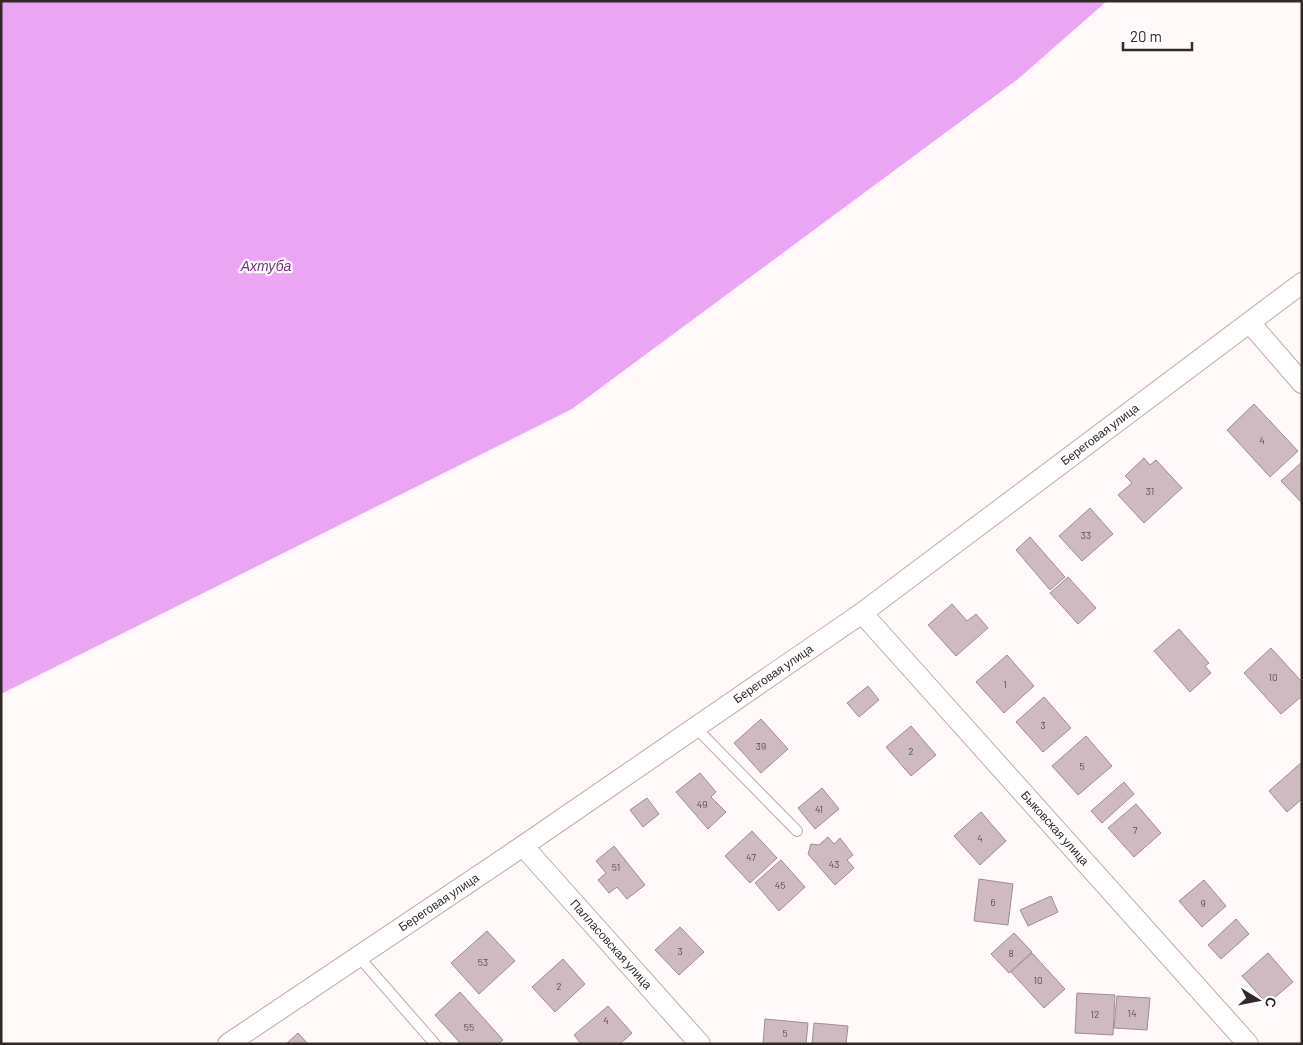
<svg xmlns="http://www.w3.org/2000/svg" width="1303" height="1045" font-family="Barlow,sans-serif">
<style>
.water{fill:#eaa6f2}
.building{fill:#cfbac1;stroke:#a08c92}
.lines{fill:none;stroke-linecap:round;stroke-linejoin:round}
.service-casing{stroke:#c0aba6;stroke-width:12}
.minor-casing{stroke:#c0aba6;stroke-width:22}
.service{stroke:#fff;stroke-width:10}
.minor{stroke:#fff;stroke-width:20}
.labels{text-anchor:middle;stroke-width:4.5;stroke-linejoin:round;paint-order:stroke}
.number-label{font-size:10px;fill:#584d4e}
.street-label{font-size:12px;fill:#312927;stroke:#fff}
.water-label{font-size:14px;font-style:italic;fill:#7a2b83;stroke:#fff}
</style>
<rect width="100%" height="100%" fill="#fffaf9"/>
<!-- water -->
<path class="water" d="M1,1H1107L1018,79L572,409L1,694Z"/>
<!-- building -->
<g class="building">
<path d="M1254,404L1298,451L1270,477L1227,430Z"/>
<path d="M1144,458L1150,465L1156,460L1182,488L1144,523L1118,495L1132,483L1125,476Z"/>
<path d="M1302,462V503L1281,481Z"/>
<path d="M1090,508L1113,534L1082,561L1059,536Z"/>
<path d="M1030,537L1065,577L1050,590L1016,550Z"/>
<path d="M1068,577L1096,608L1078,624L1050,593Z"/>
<path d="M952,604L967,621L976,614L988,628L956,656L928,625Z"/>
<path d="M1179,629L1209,663L1205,666L1211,673L1190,692L1154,651Z"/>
<path d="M1271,648L1302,682V696L1281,714L1244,673Z"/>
<path d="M1007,655L1034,686L1004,713L976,682Z"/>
<path d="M868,686L879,700L859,717L847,703Z"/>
<path d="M1044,697L1071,728L1043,752L1016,722Z"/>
<path d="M761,719L788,749L761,773L734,743Z"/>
<path d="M911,726L936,755L911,776L886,747Z"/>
<path d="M1086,736L1112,766L1078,795L1052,766Z"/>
<path d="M1302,762V799L1287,812L1269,791Z"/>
<path d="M700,773L716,792L711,797L726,812L708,829L676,792Z"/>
<path d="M1124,782L1134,794L1102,823L1091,811Z"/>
<path d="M822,788L839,809L815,829L798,808Z"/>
<path d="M647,798L659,814L643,827L630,810Z"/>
<path d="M1136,804L1161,833L1134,857L1108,828Z"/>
<path d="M981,812L1006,841L980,865L954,836Z"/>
<path d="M752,831L777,858L750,883L725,856Z"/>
<path d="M828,837L834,844L840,838L853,855L847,860L854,868L835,885L808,854L811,844L819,845Z"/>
<path d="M614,846L645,885L627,899L617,887L609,893L598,880L606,873L596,861Z"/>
<path d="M781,860L805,887L779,911L755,883Z"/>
<path d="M979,879L1013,884L1008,925L974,921Z"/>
<path d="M1204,880L1226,906L1202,927L1179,901Z"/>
<path d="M1051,896L1058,912L1028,926L1020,910Z"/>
<path d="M1236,919L1249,934L1221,959L1208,945Z"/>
<path d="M680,927L704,952L679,975L655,950Z"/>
<path d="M487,931L515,961L479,994L451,963Z"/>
<path d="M1014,933L1032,952L1009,973L991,954Z"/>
<path d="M1032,953L1065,989L1044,1008L1011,972Z"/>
<path d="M1268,953L1293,982L1267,1004L1242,976Z"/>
<path d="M563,959L585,984L555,1012L532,987Z"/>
<path d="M460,992L503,1040L498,1044H461L435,1015Z"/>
<path d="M1077,993L1115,995L1113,1035L1075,1033Z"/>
<path d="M1117,996L1150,998L1147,1030L1114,1028Z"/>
<path d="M608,1006L632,1033L620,1044H581L574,1035Z"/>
<path d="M765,1019L808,1023L806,1044H763Z"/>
<path d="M814,1023L848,1026L846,1044H812Z"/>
<path d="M298,1033L308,1044H286Z"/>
</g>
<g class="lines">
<defs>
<g id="service">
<path d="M696,728L797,831"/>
<path d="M359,957L435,1044"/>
</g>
<g id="minor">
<path d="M1250,323L1302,383"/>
<path id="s1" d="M862,613L1248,1044"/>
<path id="s2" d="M523,846L700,1044"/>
<path id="s3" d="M228,1044L523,846L862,613L1302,283"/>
</g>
</defs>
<!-- service casing -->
<use href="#service" class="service-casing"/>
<!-- minor casing -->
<use href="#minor" class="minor-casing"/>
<!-- service -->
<use href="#service" class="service"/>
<!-- minor -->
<use href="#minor" class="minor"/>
</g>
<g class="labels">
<!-- number labels -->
<g class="number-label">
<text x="1262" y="444">4</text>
<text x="1150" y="495">31</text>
<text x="1086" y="539">33</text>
<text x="1273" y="681">10</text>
<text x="1005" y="688">1</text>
<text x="1043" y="729">3</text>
<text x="761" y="750">39</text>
<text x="911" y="755">2</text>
<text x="1082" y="770">5</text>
<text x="702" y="808">49</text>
<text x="819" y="813">41</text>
<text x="1135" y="834">7</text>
<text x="980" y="842">4</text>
<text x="751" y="861">47</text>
<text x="834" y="868">43</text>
<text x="616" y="871">51</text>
<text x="780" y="889">45</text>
<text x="993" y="906">6</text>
<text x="1203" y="907">9</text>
<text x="680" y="955">3</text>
<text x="1011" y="957">8</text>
<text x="483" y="966">53</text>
<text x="1038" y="984">10</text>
<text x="559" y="990">2</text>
<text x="1132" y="1017">14</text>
<text x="1095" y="1018">12</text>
<text x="606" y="1024">4</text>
<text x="469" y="1031">55</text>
<text x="785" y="1037">5</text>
</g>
<!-- street labels -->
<g class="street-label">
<text dy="4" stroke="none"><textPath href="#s3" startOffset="1064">Береговая улица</textPath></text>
<text dy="4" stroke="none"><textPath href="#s3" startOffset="659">Береговая улица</textPath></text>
<text dy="4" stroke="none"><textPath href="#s1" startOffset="289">Быковская улица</textPath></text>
<text dy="4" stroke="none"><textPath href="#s3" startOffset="254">Береговая улица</textPath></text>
<text dy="4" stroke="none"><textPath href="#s2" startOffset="132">Палласовская улица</textPath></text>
</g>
<!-- water labels -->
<g class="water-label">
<text x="266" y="271">Ахтуба</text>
</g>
</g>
<!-- border -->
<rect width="1303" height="1045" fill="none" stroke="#312927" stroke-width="5"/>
<!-- north arrow -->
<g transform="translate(1258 1000) rotate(100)" stroke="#ffffff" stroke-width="4" paint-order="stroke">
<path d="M0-4L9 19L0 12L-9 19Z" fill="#312927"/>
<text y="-8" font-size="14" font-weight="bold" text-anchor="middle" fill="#312927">С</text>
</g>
<!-- scale -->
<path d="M1123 42v8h69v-8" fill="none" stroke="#312927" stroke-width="2.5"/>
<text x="1130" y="42" font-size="15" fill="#312927" stroke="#ffffff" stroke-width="4" paint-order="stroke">20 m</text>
</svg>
